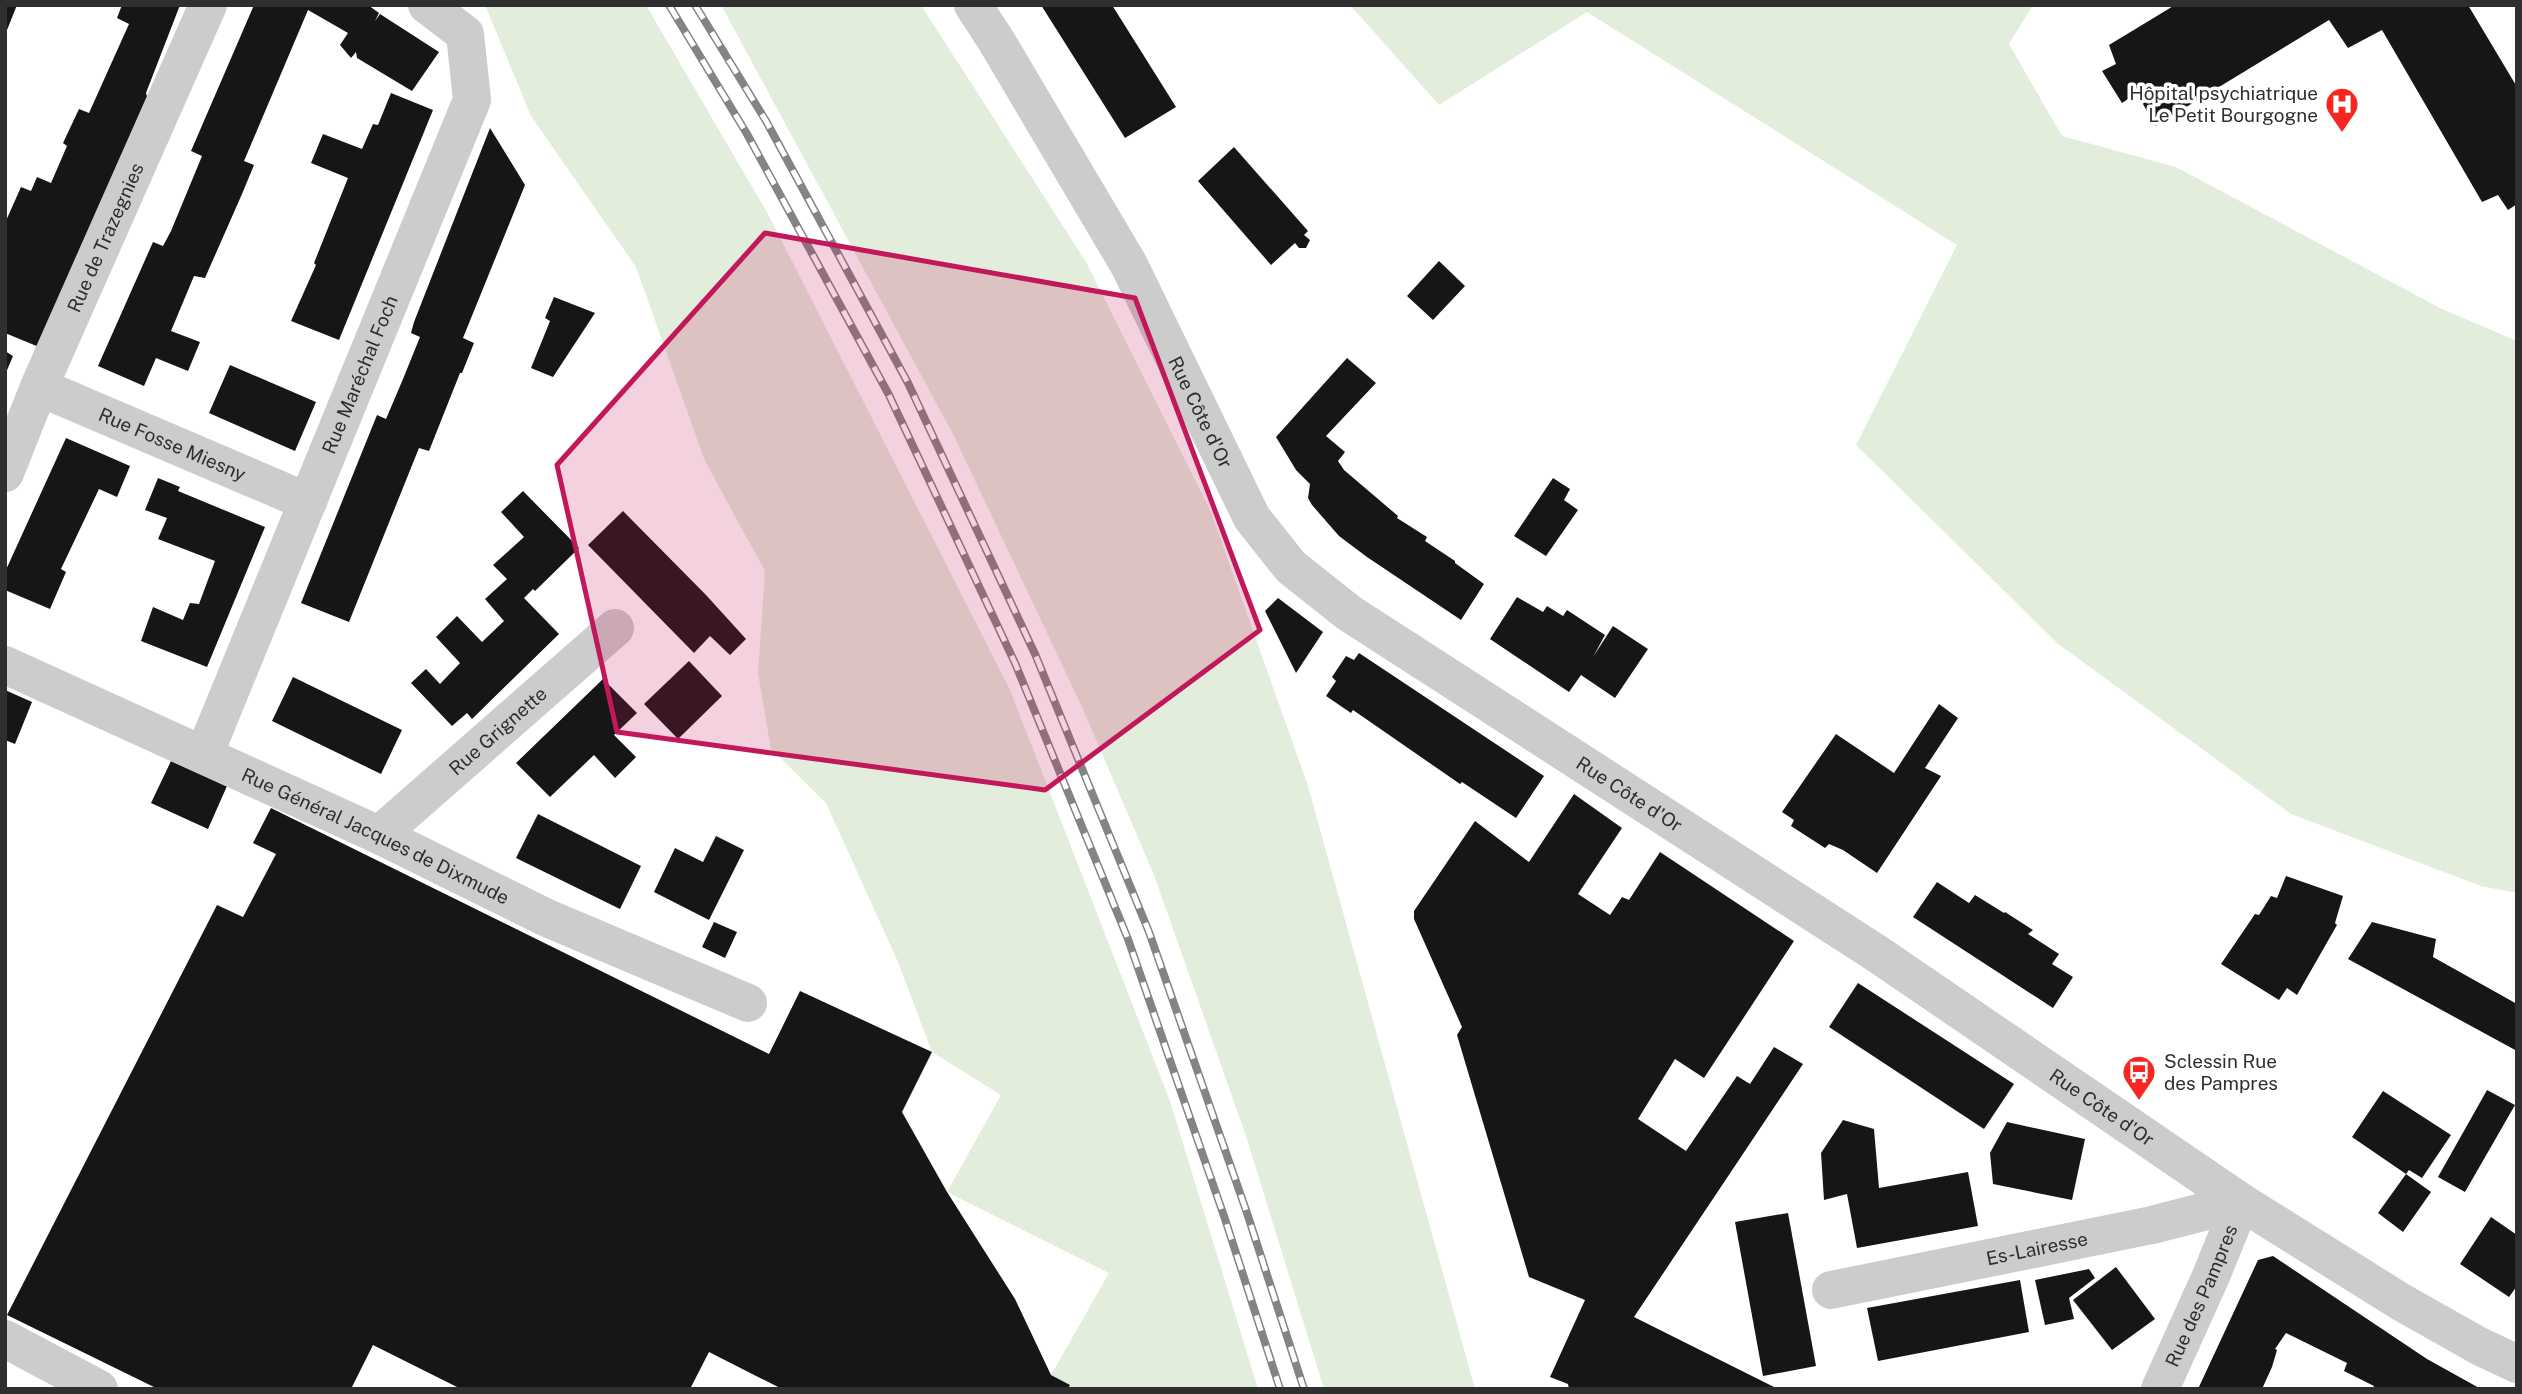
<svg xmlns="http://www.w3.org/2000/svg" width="2522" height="1394" font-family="'Public Sans',sans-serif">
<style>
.green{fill:#e3eddb}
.building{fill:#161616}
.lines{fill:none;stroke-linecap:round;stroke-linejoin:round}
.street{stroke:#ccc;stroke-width:38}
.rail-casing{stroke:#848484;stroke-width:8}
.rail{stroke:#fff;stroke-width:5;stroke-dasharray:16;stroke-linecap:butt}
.marked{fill:#c2185b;fill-opacity:0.2;stroke:#c2185b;stroke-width:5;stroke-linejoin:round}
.labels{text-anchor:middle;stroke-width:7;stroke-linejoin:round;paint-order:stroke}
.poi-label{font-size:19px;fill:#2f2f2f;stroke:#fff;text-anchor:end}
.street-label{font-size:19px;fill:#2f2f2f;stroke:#fff}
</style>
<rect width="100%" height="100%" fill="#fff"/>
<!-- green -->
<g class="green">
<path d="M485,5H646L768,214L1010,690L1170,1101L1258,1389H1071L1070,1385L1051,1375L1109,1273L947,1192L1001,1095L932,1052L898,962L826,803L771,749L758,673L765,571L705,461L636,267L531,116Z"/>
<path d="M721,5H921L1086,262L1211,512L1308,786L1475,1389H1324L1246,1136L1154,875L1082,707L954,436Z"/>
<path d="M1350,5H2033L2009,44L2062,136L2176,167L2442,309L2517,341V893L2481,886L2291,814L2057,643L1856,445L1957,245L1587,12L1439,105Z"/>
</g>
<!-- building -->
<g class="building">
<path d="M5,5H17L5,35Z"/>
<path d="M122,5H180L146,93L149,103L39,347L5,333V223L21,187L31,191L37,177L51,183L67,146L63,143L79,109L89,113L129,24L117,18Z"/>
<path d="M254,5H368L379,13L375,21L380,14L439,52L412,91L357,58L356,52L351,58L340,45L348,33L308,10L244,161L254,165L242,194L205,278L194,276L171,331L200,342L188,371L156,358L144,386L98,366L153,242L163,246L171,231L202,156L191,151Z"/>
<path d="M1041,5H1112L1176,107L1125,138Z"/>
<path d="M2175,5H2468L2517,87V204L2508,210L2498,195L2482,202L2382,30L2348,48L2329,20L2155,126L2137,93L2122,103L2102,71L2116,64L2109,45Z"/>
<path d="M391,93L433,110L339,340L291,321L316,265L314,263L348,178L311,163L323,134L362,149L373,124L378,125Z"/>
<path d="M490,128L525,185L463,338L474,343L462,373H460L429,451L419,448L349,622L301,603L377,415L386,419L403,379L420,337L411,333L414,322Z"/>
<path d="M1234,147L1308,231L1304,235L1310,240L1306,248H1299L1295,243L1271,265L1198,181Z"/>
<path d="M1439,261L1465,286L1433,320L1407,296Z"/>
<path d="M554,297L595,313L553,377L531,368L550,321L545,318Z"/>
<path d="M5,351L13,356L5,375Z"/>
<path d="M1347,358L1376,383L1326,436L1345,452L1338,461L1344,470L1398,516L1397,518L1427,537L1425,541L1455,561V563L1484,584L1461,620L1367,557L1339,536L1312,505L1308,498L1310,484L1296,470L1276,437Z"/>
<path d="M230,365L316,402L295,451L209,413Z"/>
<path d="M66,438L130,466L117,497L99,489L61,569L66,572L50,609L5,590V572Z"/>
<path d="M158,478L180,487L178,491L265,527L207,667L141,641L153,607L183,620L190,603L199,604L215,561L158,539L167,518L145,510Z"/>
<path d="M1553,478L1570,489L1564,500L1578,510L1546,556L1514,536Z"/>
<path d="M523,491L579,548L535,591L533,589L524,598L559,634L472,719L467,713L452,726L411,683L426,669L440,684L460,663L436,637L457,616L482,642L504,621L485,599L507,579L493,565L524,537L501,512Z"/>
<path d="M623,511L706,595L746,639L730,655L710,636L694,653L588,545Z"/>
<path d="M1517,597L1543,612L1547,606L1563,616L1567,610L1605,635L1593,657L1613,626L1648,649L1615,698L1581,675L1569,692L1490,639Z"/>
<path d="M1278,598L1323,632L1296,673L1265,611Z"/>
<path d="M1359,653L1544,776L1516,818L1462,782L1460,784L1353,710L1351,713L1326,696L1336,681L1332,677L1346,656L1354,660Z"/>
<path d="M689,661L722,696L678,739L644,704Z"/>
<path d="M293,677L402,730L381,774L272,721Z"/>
<path d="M603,679L637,713L614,735L636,757L615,778L594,755L550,797L516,763Z"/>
<path d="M5,690L32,702L15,744L5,740Z"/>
<path d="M1939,704L1958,718L1925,768L1941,776L1877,873L1843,850L1829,844L1825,848L1791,826L1794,820L1782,812L1836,734L1894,773Z"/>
<path d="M171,761L227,786L208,829L151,803Z"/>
<path d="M1574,794L1622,828L1578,894L1610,915L1622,897L1629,900L1660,852L1794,941L1704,1078L1675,1059L1638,1119L1686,1151L1737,1076L1750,1084L1774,1047L1803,1064L1634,1317L1778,1389H1569L1568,1384L1550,1377L1585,1300L1529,1277L1457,1035L1462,1027L1414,919V911L1475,821L1529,862Z"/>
<path d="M271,808L769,1054L800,991L932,1052L902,1112L947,1192L1015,1299L1051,1375L1070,1385L1068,1389H782L709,1352L690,1389H461L373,1345L351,1389H158L7,1315L217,905L243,917L276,854L253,843Z"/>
<path d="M538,814L641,866L620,909L516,858Z"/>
<path d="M716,836L744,850L709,920L654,892L675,848L703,862Z"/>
<path d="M2286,876L2343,896L2335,923L2337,925L2297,995L2287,988L2279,1000L2221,964L2255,914L2259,915L2271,896L2277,898Z"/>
<path d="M1937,882L1969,903L1975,895L2004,913L2005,912L2033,930L2028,934L2059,954L2052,964L2073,977L2053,1008L1913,917Z"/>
<path d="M714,922L737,932L725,958L702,947Z"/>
<path d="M2372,922L2436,939L2433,957L2517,1004V1051L2348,959Z"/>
<path d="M1858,983L2014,1084L1984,1129L1829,1027Z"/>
<path d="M2487,1090L2515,1105L2465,1192L2438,1177Z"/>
<path d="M2383,1091L2451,1135L2422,1178L2409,1170L2406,1174L2352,1137Z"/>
<path d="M1843,1120L1874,1129L1879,1188L1968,1172L1978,1226L1857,1248L1847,1194L1824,1200L1821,1153Z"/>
<path d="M2007,1122L2085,1139L2072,1200L1993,1184L1990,1153Z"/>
<path d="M2406,1174L2431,1192L2403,1232L2378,1213Z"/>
<path d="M1788,1213L1816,1366L1763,1376L1735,1222Z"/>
<path d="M2491,1217L2517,1235V1286L2509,1297L2460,1264Z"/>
<path d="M2273,1256L2427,1359L2481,1389H2373L2374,1386L2344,1371L2347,1363L2286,1333L2275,1349L2277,1350L2272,1367L2262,1389H2198L2258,1260Z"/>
<path d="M2116,1267L2155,1319L2112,1350L2073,1300Z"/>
<path d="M2089,1269L2095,1278L2069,1298L2074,1319L2045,1325L2035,1280Z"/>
<path d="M2020,1280L2029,1332L1878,1361L1867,1308Z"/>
</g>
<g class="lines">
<!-- street -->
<g class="street">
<path id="s1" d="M973,5L997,42L1129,265L1252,518L1291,567L1349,613L1876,953L2241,1202L2401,1302L2479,1346L2517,1364"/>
<path id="s2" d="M39,387L308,502"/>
<path id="s3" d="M5,473L39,387L208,5"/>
<path id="s4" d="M5,665L379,835L547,918L748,1003"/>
<path id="s5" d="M204,755L472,100L465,34L427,5"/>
<path id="s6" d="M379,835L615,628"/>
<path id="s7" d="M1831,1290L2152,1225L2241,1202"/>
<path d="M5,1339L99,1389"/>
<path id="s8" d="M2160,1389L2211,1276L2241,1202"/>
</g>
<defs>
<g id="rail">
<path d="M669,5L747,134L889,395L1015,663L1128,939L1225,1219L1280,1389"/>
<path d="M695,5L766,121L908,383L1035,654L1149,932L1247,1213L1304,1389"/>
</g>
</defs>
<!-- rail casing -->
<use href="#rail" class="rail-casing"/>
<!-- rail -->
<use href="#rail" class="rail"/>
</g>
<!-- marked area -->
<path class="marked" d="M765,233L1135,298L1260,630L1045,790L617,732L557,465Z"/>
<!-- icons -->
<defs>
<symbol id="hospital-pin" viewBox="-11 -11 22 30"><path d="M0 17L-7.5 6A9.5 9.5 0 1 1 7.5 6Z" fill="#f62620" stroke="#fff"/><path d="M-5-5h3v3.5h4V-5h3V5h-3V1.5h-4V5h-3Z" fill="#fff"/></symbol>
<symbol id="bus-pin" viewBox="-11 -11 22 30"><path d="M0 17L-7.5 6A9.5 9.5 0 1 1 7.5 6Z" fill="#f62620" stroke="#fff"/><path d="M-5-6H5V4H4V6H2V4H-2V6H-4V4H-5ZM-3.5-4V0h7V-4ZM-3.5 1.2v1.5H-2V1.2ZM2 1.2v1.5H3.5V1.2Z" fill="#fff"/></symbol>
</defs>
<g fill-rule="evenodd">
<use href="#hospital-pin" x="2323" y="85" width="38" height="52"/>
<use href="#bus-pin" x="2120" y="1053" width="38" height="52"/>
</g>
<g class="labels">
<!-- poi labels -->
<g class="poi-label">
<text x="2318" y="100">Hôpital psychiatrique<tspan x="2318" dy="22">Le Petit Bourgogne</tspan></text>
<text x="2164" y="1068" text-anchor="start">Sclessin Rue<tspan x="2164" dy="22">des Pampres</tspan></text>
</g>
<!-- street labels -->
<g class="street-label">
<text dy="7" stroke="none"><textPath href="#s3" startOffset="256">Rue de Trazegnies</textPath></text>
<text dy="7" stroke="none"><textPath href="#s5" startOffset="411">Rue Maréchal Foch</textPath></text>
<text dy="7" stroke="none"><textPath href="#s1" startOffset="467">Rue Côte d'Or</textPath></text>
<text dy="7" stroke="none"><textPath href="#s2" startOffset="145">Rue Fosse Miesny</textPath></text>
<text dy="7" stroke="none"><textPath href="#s6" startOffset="158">Rue Grignette</textPath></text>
<text dy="7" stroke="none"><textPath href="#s1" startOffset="1055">Rue Côte d'Or</textPath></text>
<text dy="7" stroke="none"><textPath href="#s4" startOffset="408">Rue Général Jacques de Dixmude</textPath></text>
<text dy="7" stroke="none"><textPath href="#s1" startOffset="1622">Rue Côte d'Or</textPath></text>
<text dy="7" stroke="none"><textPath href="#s7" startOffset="210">Es-Lairesse</textPath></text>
<text dy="7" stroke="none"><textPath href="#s8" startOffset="102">Rue des Pampres</textPath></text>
</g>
</g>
<!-- border -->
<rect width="2522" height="1394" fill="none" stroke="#2f2f2f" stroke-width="14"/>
</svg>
